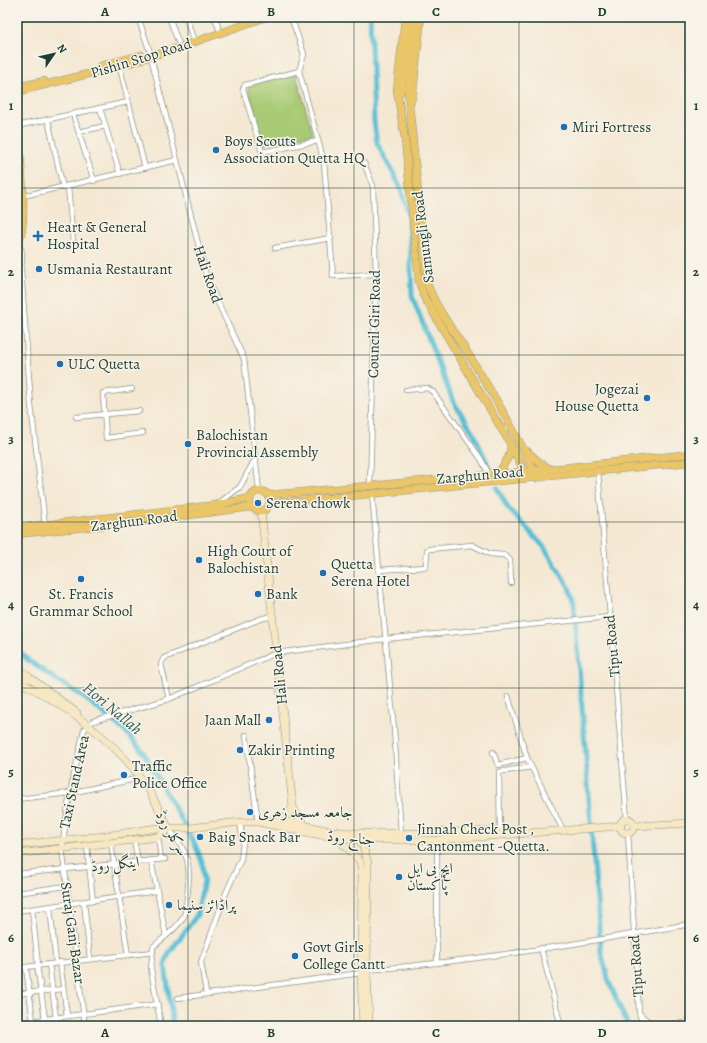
<svg xmlns="http://www.w3.org/2000/svg" width="707" height="1043" font-family="Alegreya,Amiri,serif">
<style>
.green{fill:#a9cb74;stroke:#648454}
.lines{fill:none;stroke-linecap:round;stroke-linejoin:round}
.canal{stroke:#59c0d6;stroke-width:5}
.street-casing{stroke:#8a9284;stroke-width:6}
.secondary-casing{stroke:#8a9284;stroke-width:8}
.primary-casing{stroke:#8a9284;stroke-width:8}
.street{stroke:#fff;stroke-width:4.5}
.secondary{stroke:#f7e8c3;stroke-width:7}
.primary{stroke:#eac669;stroke-width:7}
.rail{stroke:#1f3d34;stroke-width:1.5;stroke-dasharray:6 3;stroke-linecap:butt}
.grid{fill:none;stroke:#1f3d34;stroke-width:1;stroke-opacity:0.55}
.poi-dot{fill:#1f6fb2;stroke:#f7f3e8;stroke-width:1.5}
.labels{text-anchor:middle;stroke-width:3;stroke-linejoin:round;paint-order:stroke}
.street-label{font-size:15px;fill:#1f3d34;stroke:#f7f3e8}
.poi-label{font-size:15px;fill:#1f3d34;stroke:#f7f3e8;text-anchor:start}
.water-label{font-size:16px;font-style:italic;fill:#2e5e5c;stroke:#f7f3e8}
.neatline{fill:none;stroke:#1f3d34;stroke-width:1.5}
.grid-label{font-size:13px;text-anchor:middle;font-weight:bold;fill:#1f3d34}
</style>
<rect width="100%" height="100%" fill="#f7f3e8"/>
<filter id="ink" filterUnits="userSpaceOnUse"><feTurbulence type="fractalNoise" baseFrequency=".025" numOctaves="2"/><feDisplacementMap in="SourceGraphic" scale="8" xChannelSelector="R" yChannelSelector="G"/><feConvolveMatrix kernelMatrix="1 2 1 2 8 2 1 2 1" color-interpolation-filters="sRGB"/></filter>
<filter id="wash" filterUnits="userSpaceOnUse"><feTurbulence type="fractalNoise" baseFrequency=".012" numOctaves="4" result="noise"/><feDisplacementMap in="SourceGraphic" scale="16" xChannelSelector="R" yChannelSelector="G"/><feGaussianBlur stdDeviation="0.9" result="paint"/><feColorMatrix in="noise" values="0 0 0 0 0 0 0 0 0 0 0 0 0 0 0 0 0 1.4 0 .05"/><feComposite in="paint" operator="in"/></filter>
<g filter="url(#wash)">
<rect width="100%" height="100%" fill="#f4e8d3"/>
<!-- green -->
<path class="green" d="M296,74L313,134L263,144L248,86Z"/>
<g class="lines">
<!-- canal -->
<g class="canal">
<path d="M370,17L374,122L377,143L400,186L409,217L412,296L453,401L474,434L490,469"/>
<path d="M497,488L508,508L544,547L569,587L574,604L601,952L609,982L628,1026"/>
<path d="M17,649L29,661L90,702L126,732L143,752L195,844L202,862L204,881L197,915L169,953L165,964L173,1026"/>
</g>
</g>
</g>
<g filter="url(#ink)">
<g class="lines">
<defs>
<g id="street">
<path d="M138,17L150,52"/>
<path d="M169,17L180,47"/>
<path d="M186,17L194,42"/>
<path d="M215,17L220,32"/>
<path d="M244,17L246,23"/>
<path d="M291,17L304,54L299,71L324,162L333,276L376,274"/>
<path d="M151,57L207,279L244,359L259,490"/>
<path d="M119,64L145,168"/>
<path d="M299,71L245,85L243,89L262,152L318,141"/>
<path d="M100,108L120,174"/>
<path d="M73,114L94,181"/>
<path d="M48,120L63,188"/>
<path d="M17,126L128,102"/>
<path d="M79,132L105,126"/>
<path d="M364,163L373,186L376,274L370,486"/>
<path d="M68,187L73,242"/>
<path d="M23,196L177,160"/>
<path d="M17,241C24,250 22,259 21,270L31,405L45,525"/>
<path d="M275,248L331,238"/>
<path d="M132,389L103,393L106,438L143,433"/>
<path d="M406,390L427,388L433,392L481,459L490,476"/>
<path d="M76,417L139,411"/>
<path d="M598,472L627,820"/>
<path d="M372,494L394,729L401,834"/>
<path d="M219,503L240,487L255,459"/>
<path d="M378,570L426,567L427,550L429,549L472,545L490,554L504,555L510,560L511,583"/>
<path d="M508,696L527,758L563,830"/>
<path d="M169,699L161,664L164,658L260,619L272,616"/>
<path d="M246,735L258,822"/>
<path d="M493,752L498,765L527,758"/>
<path d="M17,799L70,793L140,778"/>
<path d="M500,831L499,772L531,767"/>
<path d="M628,833L639,1012L643,1026"/>
<path d="M158,837L161,859"/>
<path d="M134,840L138,861"/>
<path d="M437,840V963"/>
<path d="M111,843L128,955"/>
<path d="M87,846L93,901"/>
<path d="M151,860L166,936"/>
<path d="M17,874L165,859"/>
<path d="M17,893L66,886"/>
<path d="M84,902L90,959"/>
<path d="M50,907L56,963"/>
<path d="M32,909L38,965"/>
<path d="M17,911L156,891"/>
<path d="M541,948L561,1026"/>
<path d="M60,962L67,1016"/>
<path d="M49,964L56,1018"/>
<path d="M37,965L45,1019"/>
<path d="M26,967L33,1021"/>
<path d="M17,968L153,952"/>
<path d="M367,970C475,961 583,943 690,924"/>
<path d="M17,991L21,1026"/>
<path d="M206,993L201,962L226,893L241,859L243,843L240,822"/>
<path d="M17,994L63,989"/>
<path d="M178,998L361,973"/>
<path d="M640,1014C654,1031 671,1024 690,1022"/>
<path d="M17,1023L158,1004"/>
<path d="M85,1026L62,848L70,793L84,730L93,721L169,699L276,653L385,639L609,617"/>
<path d="M161,1026L151,969L153,947C163,938 178,928 184,916C186,911 186,903 187,898C191,866 190,854 169,829"/>
</g>
<g id="secondary">
<path d="M261,511L293,807L299,818L311,833"/>
<path d="M17,667L29,677"/>
<path d="M21,677L32,679L77,713"/>
<path d="M20,682C64,704 117,742 144,783C154,797 161,814 169,829"/>
<circle cx="627" cy="826" r="7"/>
<path d="M266,821C292,819 315,830 341,832C398,837 455,829 512,832"/>
<path d="M280,821L286,816L293,807"/>
<path d="M634,826L690,823"/>
<path d="M358,837L363,846L368,863L367,970L369,1026"/>
<path d="M337,838L360,861L362,871L361,973L363,1026"/>
<path d="M17,845L105,836L157,828H190L240,822H258L315,834L360,840H437L621,826"/>
<path d="M17,854L158,837L169,829"/>
</g>
<g id="primary">
<path d="M405,17L397,90L405,140L419,281L424,297L511,445L524,471V479"/>
<path d="M416,17L408,92L427,283C437,311 456,334 472,360C495,398 519,437 537,478"/>
<path d="M100,66L141,55"/>
<path d="M17,87L44,81"/>
<path d="M401,91L411,17"/>
<path d="M17,96L20,91L120,66L180,47L266,17"/>
<path d="M411,101L413,92L421,17"/>
<path d="M17,123C19,142 30,233 17,243"/>
<path d="M17,220L18,187"/>
<path d="M527,451L540,463L550,469"/>
<path d="M497,476L509,456L511,445"/>
<circle cx="260" cy="501" r="10"/>
<path d="M269,495L533,471L690,454"/>
<path d="M270,504L690,462"/>
<path d="M17,528L216,505L250,498"/>
<path d="M17,534L128,523L252,507"/>
</g>
</defs>
<!-- street casing -->
<use href="#street" class="street-casing"/>
<!-- secondary casing -->
<use href="#secondary" class="secondary-casing"/>
<!-- primary casing -->
<use href="#primary" class="primary-casing"/>
<!-- street -->
<use href="#street" class="street"/>
<!-- secondary -->
<use href="#secondary" class="secondary"/>
<!-- primary -->
<use href="#primary" class="primary"/>
<!-- rail -->
<path class="rail" d="M17,17H18"/>
</g>
</g>
<!-- grid -->
<path class="grid" d="M188,17V1026M354,17V1026M519,17V1026M17,188H690M17,355H690M17,522H690M17,688H690M17,854H690"/>
<!-- markers -->
<g class="poi-dot">
<circle cx="564" cy="127" r="4"/>
<circle cx="216" cy="150" r="4"/>
<path d="M36 230h4v4h4v4h-4v4h-4v-4h-4v-4h4z"/>
<circle cx="39" cy="269" r="4"/>
<circle cx="60" cy="364" r="4"/>
<circle cx="647" cy="398" r="4"/>
<circle cx="188" cy="444" r="4"/>
<circle cx="258" cy="503" r="4"/>
<circle cx="199" cy="560" r="4"/>
<circle cx="323" cy="573" r="4"/>
<circle cx="81" cy="579" r="4"/>
<circle cx="258" cy="594" r="4"/>
<circle cx="269" cy="720" r="4"/>
<circle cx="240" cy="750" r="4"/>
<circle cx="124" cy="775" r="4"/>
<circle cx="250" cy="812" r="4"/>
<circle cx="200" cy="837" r="4"/>
<circle cx="409" cy="838" r="4"/>
<circle cx="399" cy="877" r="4"/>
<circle cx="169" cy="905" r="4"/>
<circle cx="295" cy="956" r="4"/>
</g>
<g class="labels">
<!-- street labels -->
<g class="street-label">
<text transform="translate(141 58) rotate(-17)" y="5">Pishin Stop Road</text>
<text transform="translate(423 237) rotate(-97)" y="5">Samungli Road</text>
<text transform="translate(208 274) rotate(71)" y="5">Hali Road</text>
<text transform="translate(374 324) rotate(-89)" y="5">Council Giri Road</text>
<text transform="translate(480 475) rotate(-5)" y="5">Zarghun Road</text>
<text transform="translate(134 521) rotate(-7)" y="5">Zarghun Road</text>
<text transform="translate(612 646) rotate(-95)" y="5">Tipu Road</text>
<text transform="translate(279 675) rotate(-96)" y="5">Hali Road</text>
<text transform="translate(74 782) rotate(-78)" y="5">Taxi Stand Area</text>
<text transform="translate(172 833) rotate(60)" y="5">سرکلر روڈ</text>
<text transform="translate(351 838) rotate(5)" y="5">جناح روڈ</text>
<text transform="translate(115 864) rotate(-6)" y="5">اینگل روڈ</text>
<text transform="translate(73 933) rotate(82)" y="5">Suraj Ganj Bazar</text>
<text transform="translate(636 966) rotate(-94)" y="5">Tipu Road</text>
</g>
<!-- poi labels -->
<g class="poi-label">
<text x="572" y="132">Miri Fortress</text>
<text x="224" y="146">Boys Scouts<tspan x="224" dy="17">Association Quetta HQ</tspan></text>
<text x="47" y="232">Heart &amp; General<tspan x="47" dy="17">Hospital</tspan></text>
<text x="47" y="274">Usmania Restaurant</text>
<text x="68" y="369">ULC Quetta</text>
<text x="639" y="394" text-anchor="end">Jogezai<tspan x="639" dy="17">House Quetta</tspan></text>
<text x="196" y="440">Balochistan<tspan x="196" dy="17">Provincial Assembly</tspan></text>
<text x="266" y="508">Serena chowk</text>
<text x="207" y="556">High Court of<tspan x="207" dy="17">Balochistan</tspan></text>
<text x="331" y="569">Quetta<tspan x="331" dy="17">Serena Hotel</tspan></text>
<text x="81" y="599" text-anchor="middle">St. Francis<tspan x="81" dy="17">Grammar School</tspan></text>
<text x="266" y="599">Bank</text>
<text x="261" y="725" text-anchor="end">Jaan Mall</text>
<text x="248" y="755">Zakir Printing</text>
<text x="132" y="771">Traffic<tspan x="132" dy="17">Police Office</tspan></text>
<text x="258" y="817">جامعہ مسجد زھری</text>
<text x="417" y="834">Jinnah Check Post ,<tspan x="417" dy="17">Cantonment -Quetta.</tspan></text>
<text x="208" y="842">Baig Snack Bar</text>
<text x="407" y="873">ایچ بی ایل<tspan x="407" dy="17">پاکستان</tspan></text>
<text x="177" y="910">پراڈائز سنیما</text>
<text x="303" y="952">Govt Girls<tspan x="303" dy="17">College Cantt</tspan></text>
</g>
<!-- water labels -->
<g class="water-label">
<text transform="translate(113 708) rotate(40)" y="6">Hori Nallah</text>
</g>
</g>
<!-- margin -->
<rect width="707" height="1043" fill="none" stroke="#f7f3e8" stroke-width="44"/>
<!-- north arrow -->
<g transform="translate(54 54) rotate(56)" stroke="#f7f3e8" stroke-width="3" paint-order="stroke">
<path d="M0-3L7 15L0 10L-7 15Z" fill="#1f3d34"/>
<text y="-6" font-size="11" font-weight="bold" text-anchor="middle" fill="#1f3d34">N</text>
</g>
<rect x="22" y="22" width="663" height="999" class="neatline"/>
<g class="grid-label">
<text x="105" y="16">A</text>
<text x="271" y="16">B</text>
<text x="436" y="16">C</text>
<text x="602" y="16">D</text>
<text x="11" y="110">1</text>
<text x="696" y="110">1</text>
<text x="11" y="276">2</text>
<text x="696" y="276">2</text>
<text x="11" y="443">3</text>
<text x="696" y="443">3</text>
<text x="11" y="609">4</text>
<text x="696" y="609">4</text>
<text x="11" y="776">5</text>
<text x="696" y="776">5</text>
<text x="11" y="942">6</text>
<text x="696" y="942">6</text>
<text x="105" y="1037">A</text>
<text x="271" y="1037">B</text>
<text x="436" y="1037">C</text>
<text x="602" y="1037">D</text>
</g>
</svg>
